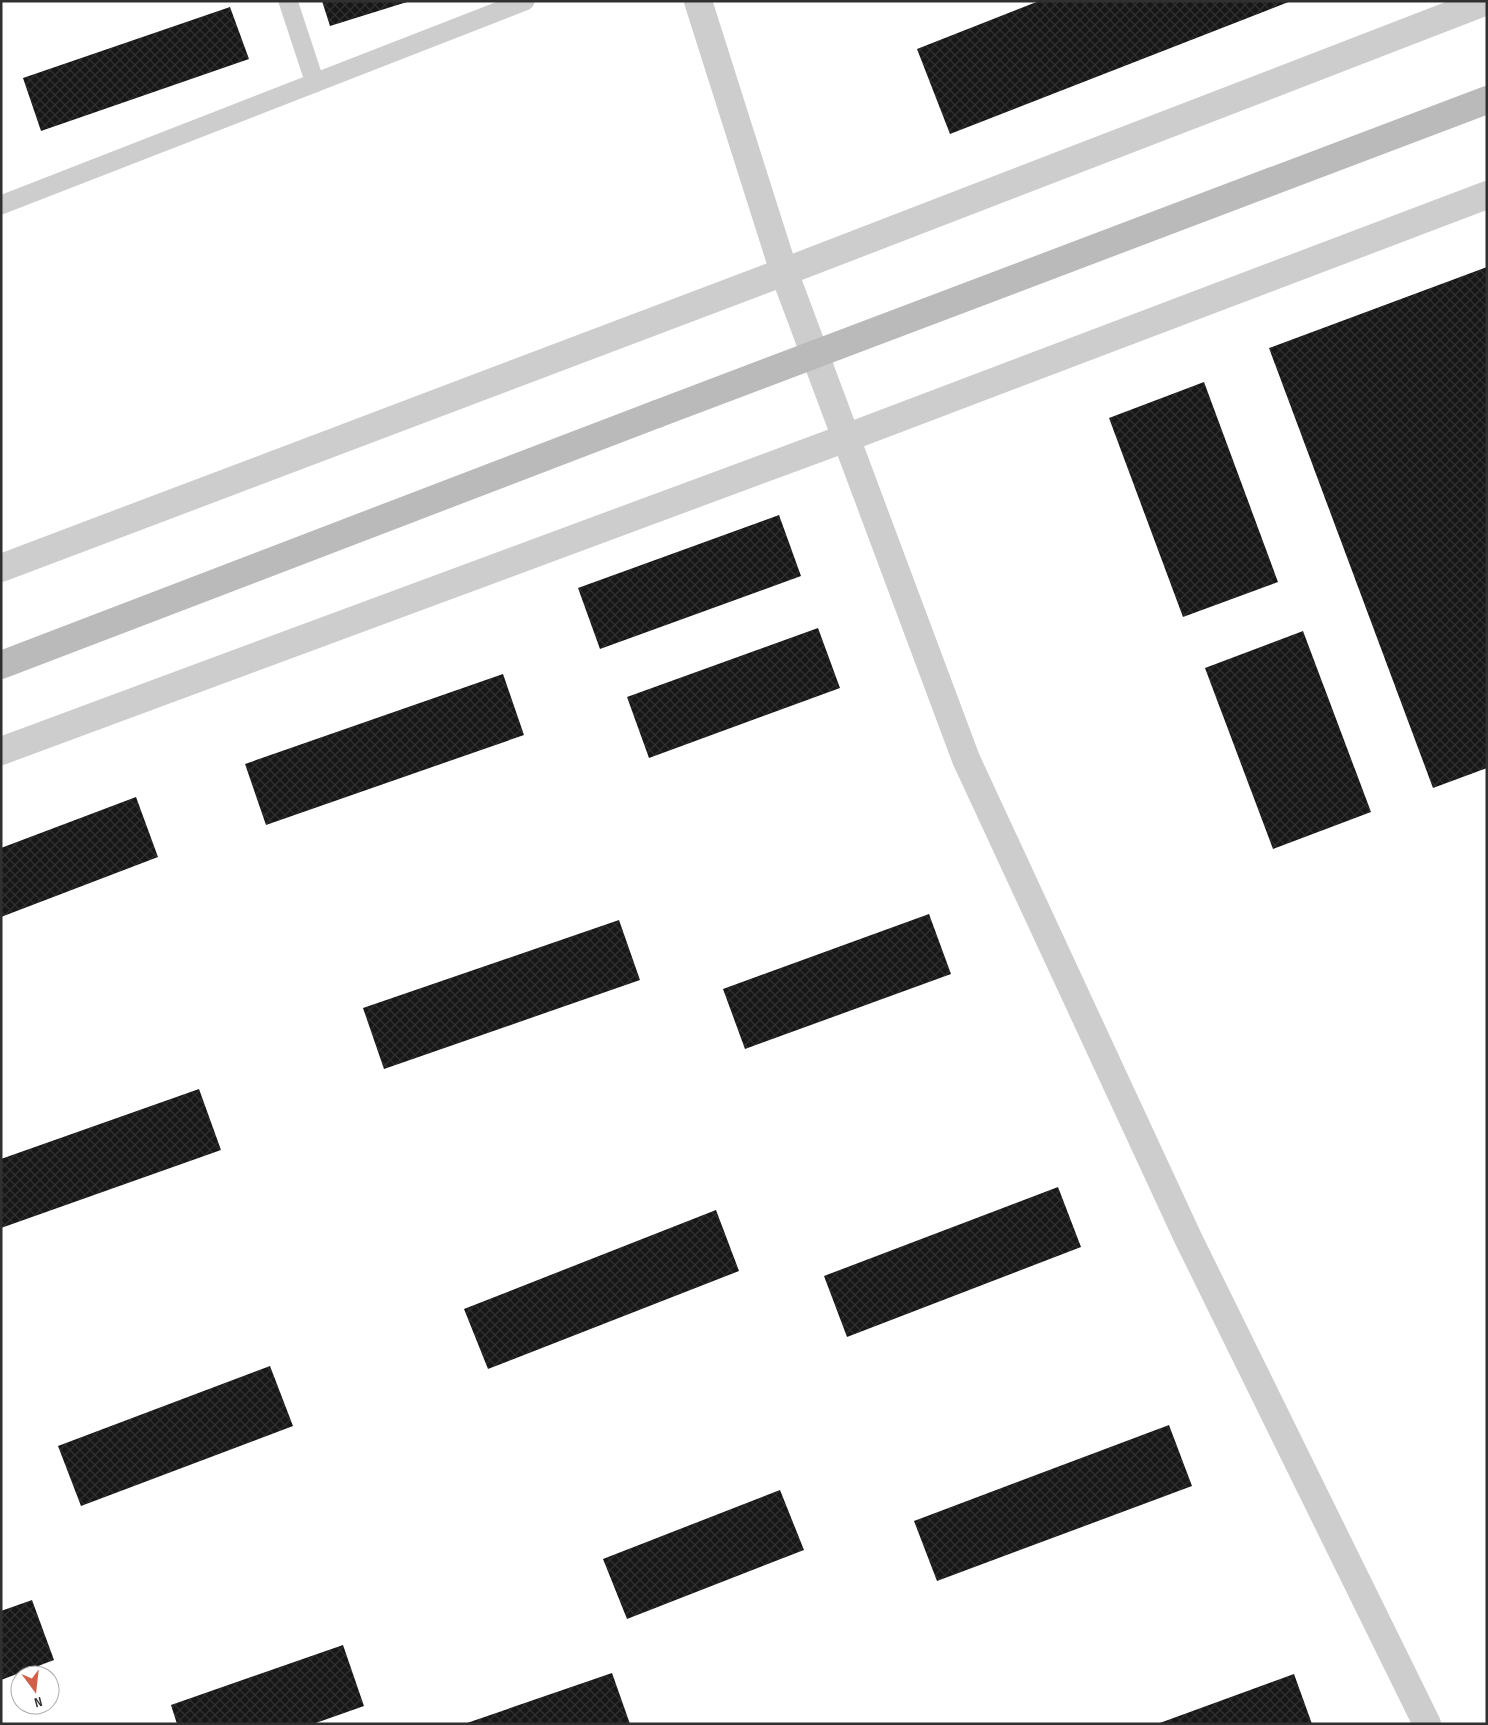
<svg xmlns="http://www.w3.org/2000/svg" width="1488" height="1725" font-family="'Sofia Sans Condensed',sans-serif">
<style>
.building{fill:url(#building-cross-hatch)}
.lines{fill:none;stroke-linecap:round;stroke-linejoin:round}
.lane{stroke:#cdcdcd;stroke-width:19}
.street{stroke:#cdcdcd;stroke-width:28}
.secondary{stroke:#bababa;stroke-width:28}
.secondary-bridge{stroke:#bababa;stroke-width:28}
</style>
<defs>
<pattern id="building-cross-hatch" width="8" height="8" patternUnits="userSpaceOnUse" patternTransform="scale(1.25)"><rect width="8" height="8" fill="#171717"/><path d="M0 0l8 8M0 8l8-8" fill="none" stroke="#303030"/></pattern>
</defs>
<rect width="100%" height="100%" fill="#fff"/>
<!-- building -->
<g class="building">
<path d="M322,1H407V2L330,26Z"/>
<path d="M1039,1H1291L950,134L917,49Z"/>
<path d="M230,7L249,59L41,131L23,78Z"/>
<path d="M1487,267V768L1433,788L1269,348Z"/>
<path d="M1204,382L1278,582L1183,617L1109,418Z"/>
<path d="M779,515L801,576L600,649L578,588Z"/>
<path d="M818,628L840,688L649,758L627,697Z"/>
<path d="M1303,631L1371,812L1273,849L1205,668Z"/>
<path d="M503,674L524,735L266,825L245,764Z"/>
<path d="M136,797L158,857L1,917V848Z"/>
<path d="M929,914L951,974L745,1049L723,989Z"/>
<path d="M619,920L640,980L384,1069L363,1008Z"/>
<path d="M199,1089L221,1150L1,1228V1159Z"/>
<path d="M1058,1187L1081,1247L847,1337L824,1276Z"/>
<path d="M716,1210L739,1271L488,1369L464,1309Z"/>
<path d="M270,1366L293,1426L81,1506L58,1446Z"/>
<path d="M1169,1425L1192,1486L937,1581L914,1521Z"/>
<path d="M780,1490L804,1550L627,1619L603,1559Z"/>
<path d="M32,1600L54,1660L1,1680V1611Z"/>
<path d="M343,1645L364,1706L313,1724H177L171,1705Z"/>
<path d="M612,1673L630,1724H467V1723Z"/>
<path d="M1294,1674L1312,1724H1157Z"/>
</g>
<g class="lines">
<!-- lane -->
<g class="lane">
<path d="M288,1L315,83"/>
<path d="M1,205L525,1"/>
</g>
<!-- street -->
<g class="street">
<path d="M698,1L784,272L966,759L1188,1238L1427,1724"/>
<path d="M1,568L784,272L1487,1"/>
<path d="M1,751L846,438L1487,195"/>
</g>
<!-- secondary -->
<path class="secondary" d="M1,665L657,414"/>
<!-- secondary-bridge -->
<path class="secondary-bridge" d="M657,414L1487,100"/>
</g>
<!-- border -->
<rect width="1488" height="1725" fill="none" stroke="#303030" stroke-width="5"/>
<!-- north arrow -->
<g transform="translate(35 1690) rotate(165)"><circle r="24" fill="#ffffff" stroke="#acacac"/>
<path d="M0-4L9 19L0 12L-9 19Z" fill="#d16049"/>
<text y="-8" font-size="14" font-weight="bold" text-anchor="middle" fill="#303030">N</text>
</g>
</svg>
